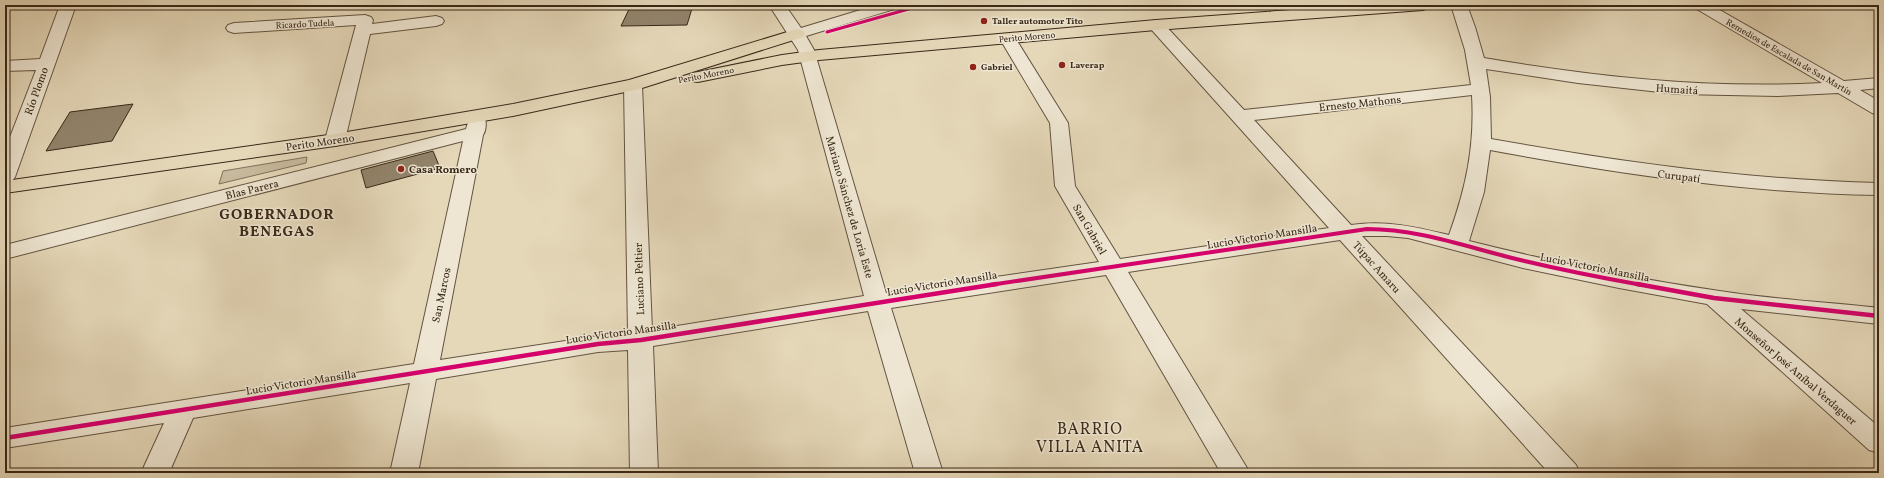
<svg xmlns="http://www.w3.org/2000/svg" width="1884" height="478" font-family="Vollkorn,serif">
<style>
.green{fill:#c8ba9e;stroke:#80715b}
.building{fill:#92846c;stroke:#392818}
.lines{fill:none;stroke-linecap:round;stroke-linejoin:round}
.minor-casing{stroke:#645440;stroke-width:2}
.major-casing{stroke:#392818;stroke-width:2}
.minor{fill:#eee6d2;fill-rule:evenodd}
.major{fill:#e5d8b9;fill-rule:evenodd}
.cycleway-far2-casing{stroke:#eee6d2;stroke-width:5}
.cycleway-far1-casing{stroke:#eee6d2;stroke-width:6}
.cycleway-casing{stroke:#eee6d2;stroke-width:7}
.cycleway-far2{stroke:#d6006c;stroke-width:3}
.cycleway-far1{stroke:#d6006c;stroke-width:4}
.cycleway{stroke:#d6006c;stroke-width:4.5}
.poi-dot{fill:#8f2418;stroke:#eee6d2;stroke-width:1.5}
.labels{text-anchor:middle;stroke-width:3;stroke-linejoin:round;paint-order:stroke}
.far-poi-label{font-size:9px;font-weight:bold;fill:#392818;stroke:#eee6d2;text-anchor:start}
.far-street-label{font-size:9px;fill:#392818;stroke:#eee6d2}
.street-label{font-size:11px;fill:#392818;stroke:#eee6d2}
.poi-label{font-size:11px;font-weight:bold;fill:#392818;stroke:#eee6d2;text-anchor:start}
.district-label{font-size:15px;font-weight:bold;letter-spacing:1px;fill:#392818;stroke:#eee6d2}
.near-quarter-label{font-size:16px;letter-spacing:1px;fill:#392818;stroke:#eee6d2}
</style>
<rect width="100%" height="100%" fill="#e5d8b9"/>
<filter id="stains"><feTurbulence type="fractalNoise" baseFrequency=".005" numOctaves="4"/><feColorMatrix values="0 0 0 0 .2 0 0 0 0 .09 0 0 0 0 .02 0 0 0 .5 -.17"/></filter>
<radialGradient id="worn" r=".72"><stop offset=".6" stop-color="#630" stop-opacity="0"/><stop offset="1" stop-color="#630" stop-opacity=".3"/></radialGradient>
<!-- green -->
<path class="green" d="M307,157L306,163L219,184L223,171Z"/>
<!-- building -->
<g class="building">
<path d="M631,5H693L687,25L621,26Z"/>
<path d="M133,104L112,141L46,151L70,112Z"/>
<path d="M433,151L440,168L366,188L361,170Z"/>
</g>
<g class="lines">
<defs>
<g id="minor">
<path d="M60,5H76L15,177L12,181L5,183V150L36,70L5,71V61L40,59Z"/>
<path d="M769,5H785L801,28L877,5H901L898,8L806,36L814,50L886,293L1099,262L1055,186L1050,123L1000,39L1002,36L1008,34L1014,36L1068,123L1075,186L1120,259L1329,228L1150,28L1148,25L1150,22L1156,20L1162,22L1244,110L1471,85L1465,50L1451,5H1467L1475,27L1484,58C1597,77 1707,89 1822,83L1695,8L1692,5H1711L1844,81L1879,78V88L1860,90L1879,101V115L1872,113L1838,93L1778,96L1678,94L1578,83L1486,69L1490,97L1491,139C1620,162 1748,180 1879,183V195C1748,193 1619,174 1490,150L1484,192L1469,241C1549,261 1631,278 1713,290C1768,299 1824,302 1879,308V324L1741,309L1879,427V453L1869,450L1707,304L1619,288L1523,268L1408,238L1387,236H1362L1576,465L1580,473H1549L1340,240L1128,272L1250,473H1221L1106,275L891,308L943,473H915L868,311L653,346L658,473H630L628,350L598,352L436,379L418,473H390L410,383L193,418L169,473H141L164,423L5,448V428L414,364L463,141L5,259V245L466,129L470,116L477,114L484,116C487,121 486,131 483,135L440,360L598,336L628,333L624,85L627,81L633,80L639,81L642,85L652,330L864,296L798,50ZM1472,95C1475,146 1466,188 1449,235C1416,227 1386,220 1351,225L1254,120Z"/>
<path d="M365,15L371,17L373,20L372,24L436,16L442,18L444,21L442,24L436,26L370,34L345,140L342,144L335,146L328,144L325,140L356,25L234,33L228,31L226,28L228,25L234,23Z"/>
</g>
<g id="major">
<path d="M1360,5H1431L1428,8L1423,10L1156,30L819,60L782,65L698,82L692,81L689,77L692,73L698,72L782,55L819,50L1156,20Z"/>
<path d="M797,29L803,31L805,34L803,37L639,89L513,116L335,146L5,193V181L335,134L513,104L629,80Z"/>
</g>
</defs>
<!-- minor casing -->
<use href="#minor" class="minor-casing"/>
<!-- major casing -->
<use href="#major" class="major-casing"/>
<!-- minor -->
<use href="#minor" class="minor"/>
<!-- major -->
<use href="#major" class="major"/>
<defs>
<path id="cycleway-far2" d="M827,32L923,5"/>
<path id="cycleway-far1" d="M990,285L1367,229C1415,229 1461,245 1508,257C1552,268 1597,277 1642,285"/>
<g id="cycleway">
<path d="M1637,284L1714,298L1879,316"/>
<path d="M5,438L598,344L641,340L997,284"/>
</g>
</defs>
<!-- cycleway-far2 casing -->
<use href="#cycleway-far2" class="cycleway-far2-casing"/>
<!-- cycleway-far1 casing -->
<use href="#cycleway-far1" class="cycleway-far1-casing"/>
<!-- cycleway casing -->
<use href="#cycleway" class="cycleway-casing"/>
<!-- cycleway-far2 -->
<use href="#cycleway-far2" class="cycleway-far2"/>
<!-- cycleway-far1 -->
<use href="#cycleway-far1" class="cycleway-far1"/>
<!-- cycleway -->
<use href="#cycleway" class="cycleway"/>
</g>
<!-- markers -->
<g class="poi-dot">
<circle cx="984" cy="21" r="4"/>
<circle cx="1062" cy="65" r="4"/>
<circle cx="973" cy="67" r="4"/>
<circle cx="401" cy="169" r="4"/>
</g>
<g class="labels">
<!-- far-poi labels -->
<g class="far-poi-label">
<text x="992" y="24">Taller automotor Tito</text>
<text x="1070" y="68">Laverap</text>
<text x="981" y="70">Gabriel</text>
</g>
<!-- far-street labels -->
<g class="far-street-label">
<text transform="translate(305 24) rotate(-3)" y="3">Ricardo Tudela</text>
<text transform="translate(1027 37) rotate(-5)" y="3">Perito Moreno</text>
<text transform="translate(1789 57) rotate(30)" y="3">Remedios de Escalada de San Martín</text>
<text transform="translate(706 75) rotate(-11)" y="3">Perito Moreno</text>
</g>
<!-- street labels -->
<g class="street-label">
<text transform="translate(1677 89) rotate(4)" y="4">Humaitá</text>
<text transform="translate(36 91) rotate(-70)" y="4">Río Plomo</text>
<text transform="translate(1360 103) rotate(-6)" y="4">Ernesto Mathons</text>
<text transform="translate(320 142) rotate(-8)" y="4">Perito Moreno</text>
<text transform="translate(1679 176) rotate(7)" y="4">Curupatí</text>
<text transform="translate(252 189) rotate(-14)" y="4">Blas Parera</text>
<text transform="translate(850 207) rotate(74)" y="4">Mariano Sánchez de Loria Este</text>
<text transform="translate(1090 229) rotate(60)" y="4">San Gabriel</text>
<text transform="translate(1262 236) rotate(-9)" y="4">Lucio Victorio Mansilla</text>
<text transform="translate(1377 267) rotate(48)" y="4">Túpac Amaru</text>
<text transform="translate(1595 267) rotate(11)" y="4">Lucio Victorio Mansilla</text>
<text transform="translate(639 279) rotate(-92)" y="4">Luciano Peltier</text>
<text transform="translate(942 283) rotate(-9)" y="4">Lucio Victorio Mansilla</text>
<text transform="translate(441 295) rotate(-78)" y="4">San Marcos</text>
<text transform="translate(621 332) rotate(-8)" y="4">Lucio Victorio Mansilla</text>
<text transform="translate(1796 371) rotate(41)" y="4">Monseñor José Aníbal Verdaguer</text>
<text transform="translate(301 382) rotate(-9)" y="4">Lucio Victorio Mansilla</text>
</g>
<!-- poi labels -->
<g class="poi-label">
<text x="409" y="173">Casa Romero</text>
</g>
<!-- district labels -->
<g class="district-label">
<text x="277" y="219">GOBERNADOR<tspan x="277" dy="17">BENEGAS</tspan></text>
</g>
<!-- near-quarter labels -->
<g class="near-quarter-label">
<text x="1090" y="434">BARRIO<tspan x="1090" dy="18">VILLA ANITA</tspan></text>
</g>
</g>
<!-- margin -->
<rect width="1884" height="478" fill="none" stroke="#e5d8b9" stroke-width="20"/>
<rect x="6" y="6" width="1872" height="466" fill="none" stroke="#392818" stroke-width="2"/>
<rect x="10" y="10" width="1864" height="458" fill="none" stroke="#392818"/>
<rect width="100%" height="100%" filter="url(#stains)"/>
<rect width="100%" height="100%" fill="url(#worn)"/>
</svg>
